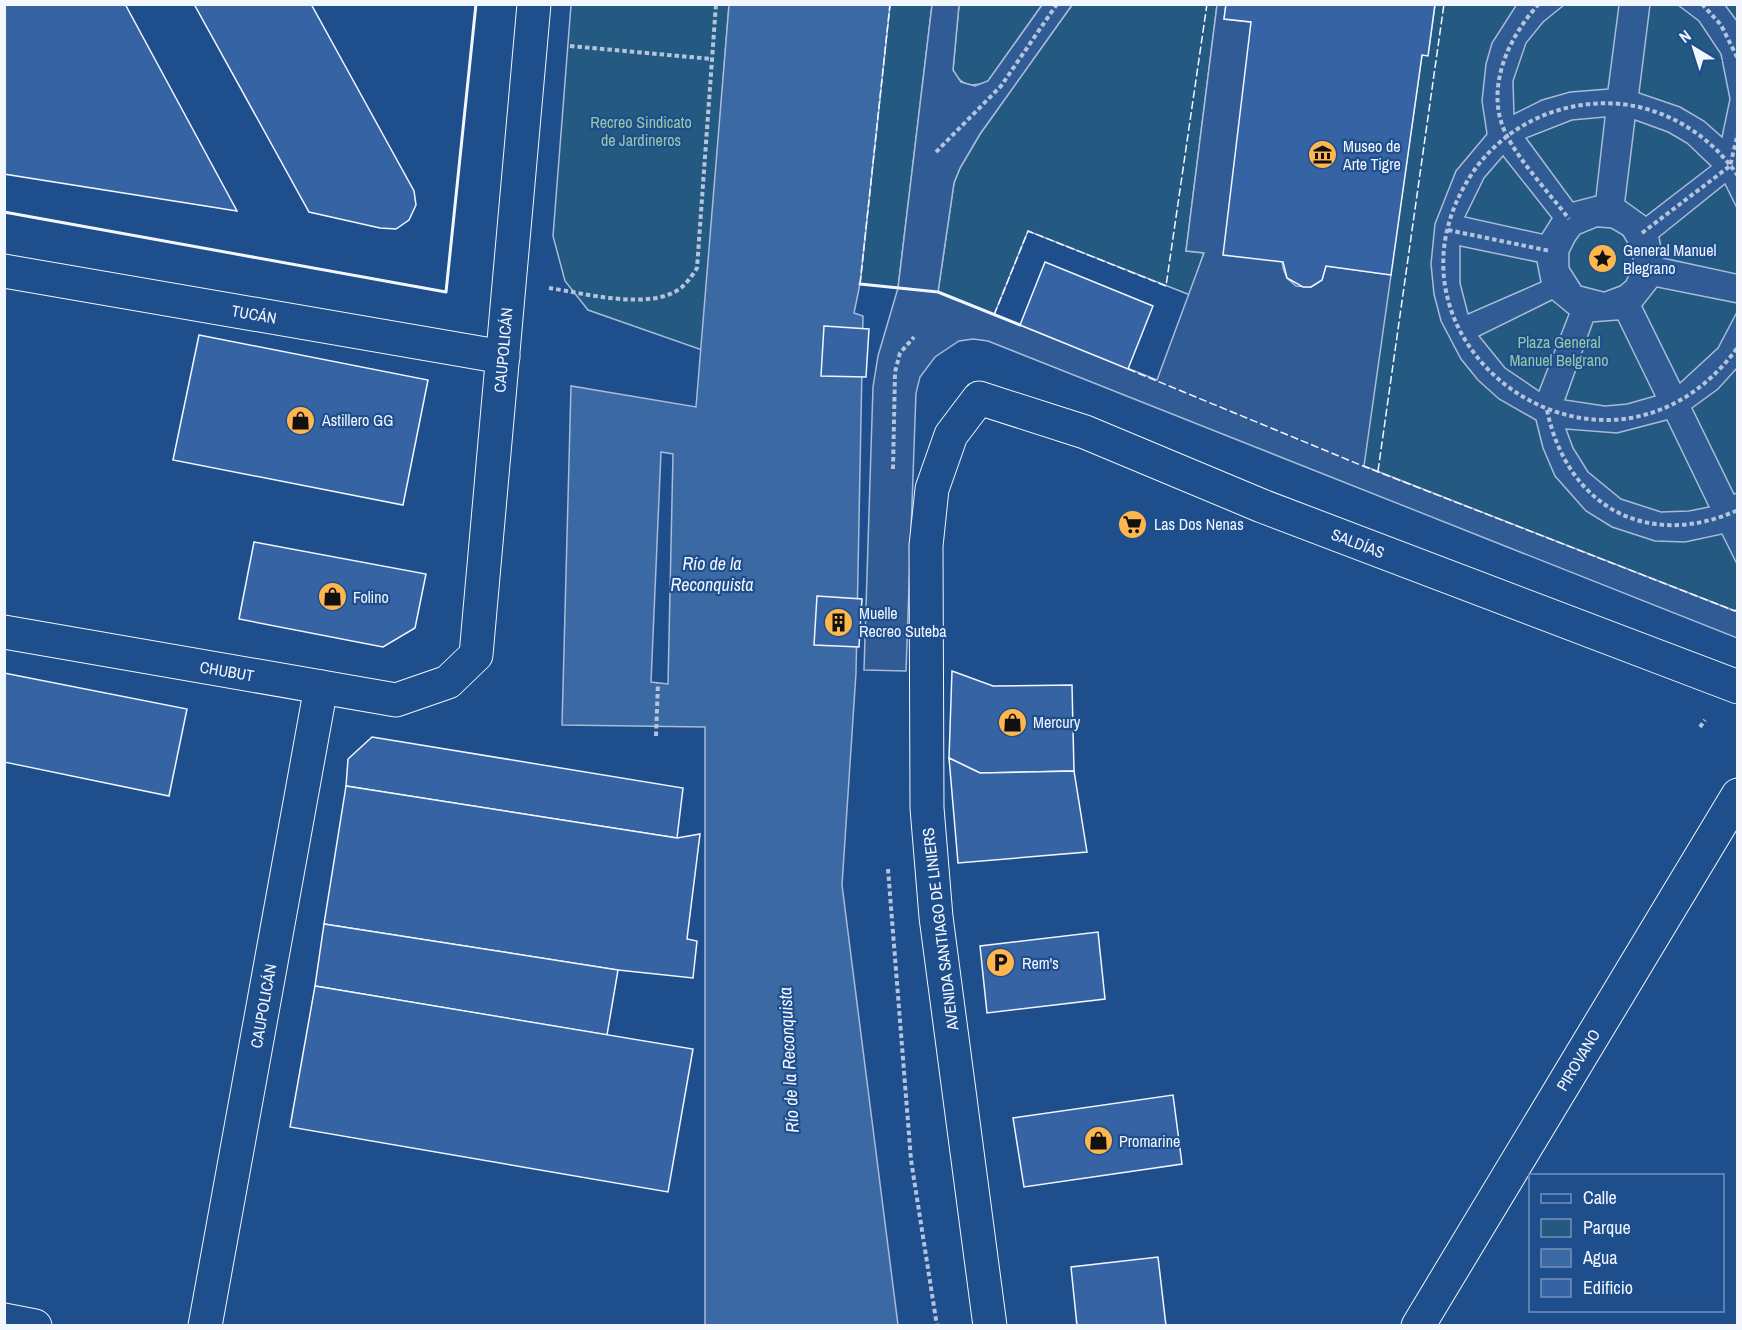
<svg xmlns="http://www.w3.org/2000/svg" width="1742" height="1330" font-family="'Archivo Narrow',sans-serif">
<style>
.green{fill:#245a82;stroke:#a8bbd7;stroke-width:1.5}
.parking{fill:#305b95;stroke:#a8bbd7;stroke-width:1.5;fill-rule:evenodd}
.water{fill:#3b69a3;stroke:#a8bbd7;stroke-width:1.5}
.pier{fill:#1f4e8c;stroke:#a8bbd7;stroke-width:1.5}
.building{fill:#3563a3;stroke:#f2f6ff;stroke-width:1.5}
.lines{fill:none;stroke-linecap:round;stroke-linejoin:round}
.minor-casing{stroke:#f2f6ff;stroke-width:35}
.path{stroke:#b3c4dc;stroke-width:4;stroke-dasharray:4.5 3;stroke-linecap:butt}
.minor{stroke:#1f4e8c;stroke-width:33}
.fence{stroke:#f2f6ff;stroke-width:1.5;stroke-dasharray:8 3;stroke-linecap:butt}
.wall{stroke:#f2f6ff;stroke-width:3}
.labels{text-anchor:middle;stroke-width:4.5;stroke-linejoin:round;paint-order:stroke}
.park-label{font-size:16px;fill:#97c8a6;stroke:#1f4e8c}
.poi-label{font-size:16px;fill:#f2f6ff;stroke:#1f4e8c;text-anchor:start}
.street-label{font-size:16px;fill:#f2f6ff;stroke:#1f4e8c}
.water-label{font-size:18px;font-style:italic;fill:#f2f6ff;stroke:#1f4e8c}
</style>
<rect width="100%" height="100%" fill="#1f4e8c"/>
<!-- green -->
<g class="green">
<path d="M571,5H729L702,350L588,310L565,281L553,236Z"/>
<path d="M890,5H932L898,288L860,284Z"/>
<path d="M959,5H1042L988,81C974,88 960,86 953,70Z"/>
<path d="M1072,5H1217L1186,251L1204,252L1190,295L1028,231L994,315L938,292L954,183L960,168L980,134Z"/>
<path d="M1435,5H1737V609L1735,611L1363,466L1422,55H1428Z"/>
</g>
<!-- parking -->
<g class="parking">
<path d="M1517,4L1564,5L1543,22L1526,43L1513,81L1514,114L1542,100L1570,92L1608,89L1619,5H1650L1639,93L1680,107L1704,121L1722,137L1730,99L1721,54L1699,21L1678,5H1725L1737,21V208L1725,184L1659,237L1663,258L1737,274V303L1657,287L1642,306L1680,383L1718,348L1737,312V368L1718,389L1692,408L1734,494L1737,493V564L1722,534L1685,542L1655,541L1612,527L1586,511L1555,476L1543,448L1536,420L1499,399L1478,380L1461,359L1441,321L1434,294L1431,264L1435,224L1456,171L1487,134L1482,101L1486,64L1492,43ZM1605,117L1596,196L1573,202L1526,138L1572,120ZM1635,120L1668,132L1687,143L1711,166L1646,216L1625,201ZM1503,156L1552,218L1542,234L1465,217L1484,178ZM1597,227L1611,228L1623,235L1633,252V266L1626,281L1620,286L1604,292L1581,286L1569,267V253L1575,241L1580,234ZM1460,246L1537,262L1541,282L1468,314L1460,283ZM1552,300L1569,314L1539,391L1505,368L1479,336ZM1618,320L1655,396L1627,404L1605,406L1565,400L1593,322ZM1667,420L1709,507L1689,511L1661,512L1621,499L1588,472L1573,448L1566,429L1617,433Z"/>
<path d="M932,5H959L953,70L961,82L975,86L988,81L1042,5H1072L980,134L960,168L954,183L938,292L1157,380L1204,253L1186,251L1217,5H1226L1224,19L1251,22L1283,268L1287,278L1296,286L1311,287L1322,280L1326,266L1391,275L1364,466L1735,611L1737,609V638L988,341L973,339L959,341L935,357L920,377L916,393L906,671L864,670L873,387L878,356L898,288Z"/>
</g>
<!-- water -->
<path class="water" d="M729,5H890L860,284L854,313L863,316L856,673L842,885L898,1325H705V727L562,725L571,386L696,407Z"/>
<!-- pier -->
<path class="pier" d="M661,452L673,454L668,684L651,682Z"/>
<!-- building -->
<g class="building">
<path d="M4,4H125L237,211L4,174Z"/>
<path d="M194,4H311L414,191L416,205L409,220L396,229L380,228L309,212Z"/>
<path d="M1226,4H1435L1428,56L1422,55L1391,275L1326,266L1322,280L1311,287H1303L1287,278L1283,262L1223,255L1251,22L1224,19Z"/>
<path d="M1045,262L1153,306L1128,369L1020,325Z"/>
<path d="M824,326L869,329L866,377L821,376Z"/>
<path d="M199,335L428,380L403,505L173,460Z"/>
<path d="M254,542L426,574L415,628L383,647L239,619Z"/>
<path d="M817,596L862,599L859,647L814,645Z"/>
<path d="M952,671L993,686L1072,685L1074,771L980,773L949,758Z"/>
<path d="M4,673L187,709L169,796L4,762Z"/>
<path d="M372,737L683,788L677,838L346,786L348,759Z"/>
<path d="M949,758L980,773L1074,771L1087,852L958,863Z"/>
<path d="M346,786L677,838L700,834L687,939L697,941L693,978L618,970L324,924Z"/>
<path d="M324,924L618,970L607,1035L315,986Z"/>
<path d="M1098,932L1105,999L987,1013L980,946Z"/>
<path d="M315,986L693,1049L668,1192L290,1127Z"/>
<path d="M1173,1095L1182,1164L1024,1187L1013,1118Z"/>
<path d="M1158,1257L1166,1326H1077L1071,1267Z"/>
</g>
<g class="lines">
<defs>
<g id="minor">
<path d="M4,271L503,357"/>
<path d="M4,632L396,700L448,682L476,655L534,4"/>
<path d="M4,1320L35,1326"/>
<path d="M205,1326L321,687"/>
<path d="M990,1326L936,917L927,808L926,546L932,489L951,435L979,398L1085,432L1262,506L1738,687"/>
<path d="M1418,1326L1738,795"/>
</g>
</defs>
<!-- minor casing -->
<use href="#minor" class="minor-casing"/>
<!-- path -->
<g class="path">
<path d="M1539,4C1508,37 1484,90 1506,134C1519,161 1551,195 1569,219"/>
<path d="M1702,4L1721,25L1738,59"/>
<path d="M570,46L712,59"/>
<path d="M936,152L1001,86L1057,4"/>
<path d="M1738,176C1706,128 1649,98 1591,104C1543,108 1500,133 1473,172C1357,345 1609,524 1738,347"/>
<path d="M1448,230L1550,251"/>
<path d="M1642,233L1730,166L1738,133"/>
<path d="M549,288C584,293 652,312 682,287C688,282 693,274 697,268L716,4"/>
<path d="M1547,410C1567,506 1647,551 1738,510"/>
<path d="M893,469L895,372L900,353L914,337"/>
<path d="M1700,727L1705,720"/>
<path d="M656,736L658,683"/>
<path d="M888,869L911,1160L937,1326"/>
</g>
<!-- minor -->
<use href="#minor" class="minor"/>
<!-- fence -->
<g class="fence">
<path d="M860,284L890,4"/>
<path d="M994,315L1028,231L1166,286L1207,4"/>
<path d="M1128,369L1363,466L1735,611L1738,609"/>
<path d="M1378,471L1444,4"/>
</g>
<!-- wall -->
<g class="wall">
<path d="M4,212L446,292L476,4"/>
<path d="M860,284L938,292L1020,325"/>
</g>
</g>
<!-- icons -->
<defs>
<symbol id="museum-disc" viewBox="-11 -11 22 22"><circle r="9.5" fill="#ffb74d" stroke="#1f4e8c"/><path d="M0-6L6-3V-2H-6V-3ZM-5-1h2V3h-2ZM-1-1h2V3h-2ZM3-1h2V3H3ZM-6 4H6V6H-6Z" fill="#111"/></symbol>
<symbol id="sight-disc" viewBox="-11 -11 22 22"><circle r="9.5" fill="#ffb74d" stroke="#1f4e8c"/><path d="M0-6L1.8-2.2L6-1.7L2.9 1.2L3.7 5.4L0 3.3L-3.7 5.4L-2.9 1.2L-6-1.7L-1.8-2.2Z" fill="#111"/></symbol>
<symbol id="shop-disc" viewBox="-11 -11 22 22"><circle r="9.5" fill="#ffb74d" stroke="#1f4e8c"/><path d="M-5-2.5h2.3a2.7 3.5 0 0 1 5.4 0H5L5.5 6h-11ZM-1.5-2.5h3a1.5 2.3 0 0 0-3 0Z" fill="#111"/></symbol>
<symbol id="supermarket-disc" viewBox="-11 -11 22 22"><circle r="9.5" fill="#ffb74d" stroke="#1f4e8c"/><path d="M-6-5.5h2.5l.6 2H6L4.5 2H-2.5L-4.4-4H-6ZM-1.5 3.2a1.3 1.3 0 1 0 .1 0ZM3 3.2a1.3 1.3 0 1 0 .1 0Z" fill="#111"/></symbol>
<symbol id="building-disc" viewBox="-11 -11 22 22"><circle r="9.5" fill="#ffb74d" stroke="#1f4e8c"/><path d="M-4-6H4V6H1V3H-1V6H-4ZM-2.5-4.3h1.7v1.8h-1.7ZM.8-4.3h1.7v1.8H.8ZM-2.5-1h1.7V.8h-1.7ZM.8-1h1.7V.8H.8Z" fill="#111"/></symbol>
<symbol id="parking-disc" viewBox="-11 -11 22 22"><circle r="9.5" fill="#ffb74d" stroke="#1f4e8c"/><path d="M-3.5-5.5H1a3.5 3.5 0 0 1 0 7H-1V5.5H-3.5ZM-1-3.4V-.6H.8a1.4 1.4 0 0 0 0-2.8Z" fill="#111"/></symbol>
</defs>
<g fill-rule="evenodd">
<use href="#museum-disc" x="1306" y="138" width="33" height="33"/>
<use href="#sight-disc" x="1586" y="242" width="33" height="33"/>
<use href="#shop-disc" x="284" y="404" width="33" height="33"/>
<use href="#supermarket-disc" x="1116" y="508" width="33" height="33"/>
<use href="#shop-disc" x="316" y="580" width="33" height="33"/>
<use href="#building-disc" x="822" y="606" width="33" height="33"/>
<use href="#shop-disc" x="996" y="706" width="33" height="33"/>
<use href="#parking-disc" x="984" y="946" width="33" height="33"/>
<use href="#shop-disc" x="1082" y="1124" width="33" height="33"/>
</g>
<g class="labels">
<!-- park labels -->
<g class="park-label">
<text x="641" y="128">Recreo Sindicato<tspan x="641" dy="18">de Jardineros</tspan></text>
<text x="1559" y="348">Plaza General<tspan x="1559" dy="18">Manuel Belgrano</tspan></text>
</g>
<!-- poi labels -->
<g class="poi-label">
<text x="1343" y="152">Museo de<tspan x="1343" dy="18">Arte Tigre</tspan></text>
<text x="1623" y="256">General Manuel<tspan x="1623" dy="18">Blegrano</tspan></text>
<text x="322" y="426">Astillero GG</text>
<text x="1154" y="530">Las Dos Nenas</text>
<text x="353" y="603">Folino</text>
<text x="859" y="619">Muelle<tspan x="859" dy="18">Recreo Suteba</tspan></text>
<text x="1033" y="728">Mercury</text>
<text x="1022" y="969">Rem's</text>
<text x="1119" y="1147">Promarine</text>
</g>
<!-- street labels -->
<g class="street-label">
<text transform="translate(254 314) rotate(10)" y="6">TUCÁN</text>
<text transform="translate(503 350) rotate(-85)" y="6">CAUPOLICÁN</text>
<text transform="translate(1358 543) rotate(21)" y="6">SALDÍAS</text>
<text transform="translate(227 671) rotate(10)" y="6">CHUBUT</text>
<text transform="translate(940 929) rotate(-97)" y="6">AVENIDA SANTIAGO DE LINIERS</text>
<text transform="translate(263 1006) rotate(-80)" y="6">CAUPOLICÁN</text>
<text transform="translate(1578 1060) rotate(-59)" y="6">PIROVANO</text>
</g>
<!-- water labels -->
<g class="water-label">
<text x="712" y="570">Río de la<tspan x="712" dy="21">Reconquista</tspan></text>
<text transform="translate(789 1060) rotate(-93)" y="6">Río de la Reconquista</text>
</g>
</g>
<!-- border -->
<rect width="1742" height="1330" fill="none" stroke="#f2f6ff" stroke-width="12"/>
<!-- legend -->
<rect x="1529" y="1174" width="195" height="138" fill="#1f4e8c" stroke="#7391ba" stroke-width="1.5"/>
<rect x="1541" y="1194" width="30" height="9" fill="#1f4e8c" stroke="#7391ba" stroke-width="1.5"/>
<text x="1583" y="1204" font-size="18" fill="#f2f6ff">Calle</text>
<rect x="1541" y="1219" width="30" height="18" fill="#245a82" stroke="#7391ba" stroke-width="1.5"/>
<text x="1583" y="1234" font-size="18" fill="#f2f6ff">Parque</text>
<rect x="1541" y="1249" width="30" height="18" fill="#3b69a3" stroke="#7391ba" stroke-width="1.5"/>
<text x="1583" y="1264" font-size="18" fill="#f2f6ff">Agua</text>
<rect x="1541" y="1279" width="30" height="18" fill="#3563a3" stroke="#7391ba" stroke-width="1.5"/>
<text x="1583" y="1294" font-size="18" fill="#f2f6ff">Edificio</text>
<!-- north arrow -->
<g transform="translate(1694 48) rotate(322)" stroke="#1f4e8c" stroke-width="4.5" paint-order="stroke">
<path d="M0-4.5L10 22L0 15L-10 22Z" fill="#f2f6ff"/>
<text y="-9" font-size="16" font-weight="bold" text-anchor="middle" fill="#f2f6ff">N</text>
</g>
</svg>
